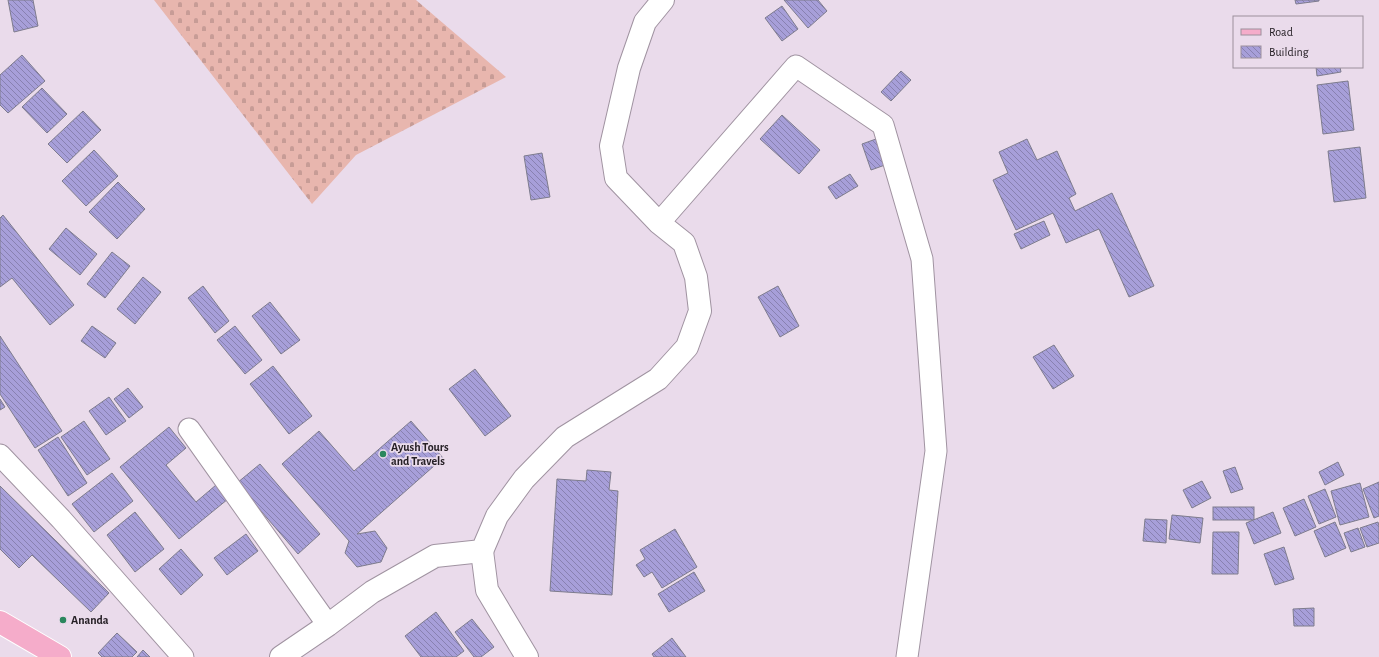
<svg xmlns="http://www.w3.org/2000/svg" width="1379" height="657" font-family="'Alegreya Sans',sans-serif">
<style>
.cemetery{fill:url(#cemetery-stones)}
.building{fill:url(#building-back-hatch);stroke:#7e7c8d}
.lines{fill:none;stroke-linecap:round;stroke-linejoin:round}
.minor-casing{stroke:#a093a1;stroke-width:23}
.tertiary-casing{stroke:#a093a1;stroke-width:24}
.primary-casing{stroke:#fff;stroke-width:24}
.minor{stroke:#fff;stroke-width:21}
.tertiary{stroke:#fff;stroke-width:22}
.primary{stroke:#f5acca;stroke-width:22}
.poi-dot{fill:#2a875e;stroke:#eadbeb;stroke-width:1.5}
.labels{text-anchor:middle;stroke-width:3.5;stroke-linejoin:round;paint-order:stroke}
.poi-label{font-size:12px;font-weight:bold;fill:#262026;stroke:#eadbeb;text-anchor:start}
</style>
<defs>
<pattern id="cemetery-stones" width="16" height="16" patternUnits="userSpaceOnUse"><rect width="16" height="16" fill="#e8b6ae"/><path d="M2 7V4a2 2 0 0 1 4 0v3zM10 15v-3a2 2 0 0 1 4 0v3z" fill="#c79c96"/></pattern>
<pattern id="building-back-hatch" width="6" height="6" patternUnits="userSpaceOnUse"><rect width="6" height="6" fill="#a79fd9"/><path d="M-1 5l2 2M0 0l6 6M5-1l2 2" fill="none" stroke="#8881b0"/></pattern>
</defs>
<rect width="100%" height="100%" fill="#eadbeb"/>
<!-- cemetery -->
<path class="cemetery" d="M154,0H416L506,77L356,155L312,204Z"/>
<!-- building -->
<g class="building">
<path d="M8,0H33L38,26L14,32Z"/>
<path d="M784,0H818L827,11L808,28Z"/>
<path d="M1295,0H1319V1L1296,4Z"/>
<path d="M782,6L798,29L782,41L765,18Z"/>
<path d="M22,55L45,81L8,113L0,105V75Z"/>
<path d="M1316,67H1340L1341,72L1317,76Z"/>
<path d="M901,71L911,80L891,101L881,92Z"/>
<path d="M1348,81L1354,130L1323,134L1317,85Z"/>
<path d="M42,88L67,114L47,133L22,107Z"/>
<path d="M83,111L101,130L67,163L48,144Z"/>
<path d="M782,115L820,150L799,174L760,139Z"/>
<path d="M876,139L885,165L871,170L862,144Z"/>
<path d="M1027,139L1037,160L1057,151L1076,194L1069,198L1075,211L1112,193L1154,286L1129,297L1099,229L1066,243L1053,213L1016,230L993,180L1008,173L999,152Z"/>
<path d="M1360,147L1366,198L1334,202L1328,151Z"/>
<path d="M94,150L118,176L86,206L62,181Z"/>
<path d="M542,153L550,197L531,200L524,156Z"/>
<path d="M850,174L858,186L836,199L828,187Z"/>
<path d="M118,182L145,209L117,239L89,212Z"/>
<path d="M3,215L74,305L50,325L12,278L0,287V218Z"/>
<path d="M1044,221L1050,235L1021,249L1014,234Z"/>
<path d="M66,228L97,254L80,275L49,249Z"/>
<path d="M112,252L130,266L105,298L87,284Z"/>
<path d="M143,277L161,292L135,324L117,309Z"/>
<path d="M203,286L229,321L215,333L188,298Z"/>
<path d="M778,286L799,326L780,337L758,297Z"/>
<path d="M270,302L300,340L281,354L252,316Z"/>
<path d="M92,326L116,343L105,358L81,341Z"/>
<path d="M235,326L262,360L245,374L217,340Z"/>
<path d="M0,336L62,431L35,448L0,394Z"/>
<path d="M1054,345L1074,376L1053,389L1033,357Z"/>
<path d="M273,366L312,416L289,434L250,384Z"/>
<path d="M475,369L511,416L485,436L449,389Z"/>
<path d="M128,388L143,407L129,418L114,399Z"/>
<path d="M109,397L126,421L106,435L89,411Z"/>
<path d="M0,399L5,407L0,410Z"/>
<path d="M84,421L110,459L87,475L61,437Z"/>
<path d="M411,421L443,458L357,534L375,531L387,548L381,562L357,567L345,553L349,541L282,464L319,431L354,471Z"/>
<path d="M169,427L186,448L166,465L196,502L216,485L228,499L179,539L120,467Z"/>
<path d="M58,437L87,483L68,496L38,450Z"/>
<path d="M1338,462L1344,475L1325,485L1319,472Z"/>
<path d="M260,464L320,534L298,554L237,483Z"/>
<path d="M1235,467L1243,489L1231,493L1223,471Z"/>
<path d="M587,470L611,472L609,490L618,491L612,595L550,591L557,479L586,481Z"/>
<path d="M112,473L133,501L94,532L72,504Z"/>
<path d="M1202,481L1211,498L1192,508L1183,490Z"/>
<path d="M1379,482V516L1374,518L1363,489Z"/>
<path d="M1360,483L1369,517L1340,525L1331,491Z"/>
<path d="M0,486L109,593L91,612L32,555L19,568L0,549Z"/>
<path d="M1325,489L1336,517L1319,524L1308,496Z"/>
<path d="M1304,499L1316,527L1295,536L1283,508Z"/>
<rect x="1213" y="507" width="41" height="13"/>
<path d="M135,512L164,549L135,572L107,535Z"/>
<path d="M1273,512L1281,533L1254,544L1246,523Z"/>
<path d="M1172,515L1203,518L1200,543L1169,539Z"/>
<path d="M1145,519L1167,520L1166,543L1143,541Z"/>
<path d="M1335,522L1346,548L1325,557L1314,531Z"/>
<path d="M1378,522L1379,526V543L1367,547L1360,528Z"/>
<path d="M1358,528L1365,547L1351,552L1344,533Z"/>
<path d="M675,529L697,567L662,588L652,572L644,577L636,565L645,559L640,550Z"/>
<path d="M1213,532H1239L1238,574H1212Z"/>
<path d="M246,534L258,551L227,575L214,558Z"/>
<path d="M1284,547L1294,579L1275,585L1264,554Z"/>
<path d="M181,549L203,575L181,595L159,569Z"/>
<path d="M694,572L705,591L669,612L658,594Z"/>
<path d="M1314,608V626H1294L1293,609Z"/>
<path d="M436,612L464,651L456,657H421L405,636Z"/>
<path d="M472,619L494,647L481,657H474L455,632Z"/>
<path d="M117,633L137,652L132,657H102L98,653Z"/>
<path d="M672,638L686,657H654L652,654Z"/>
<path d="M143,650L150,657H137Z"/>
</g>
<g class="lines">
<defs>
<g id="minor">
<path d="M659,223L796,66L883,125L922,259L936,451L907,657"/>
<path d="M189,429L328,625"/>
<path d="M0,455L61,519L183,657"/>
</g>
<g id="tertiary">
<path d="M482,551L487,590L527,657"/>
<path d="M281,657L328,625L372,592L435,556L482,551L497,516L524,479L565,437L658,379L687,347L700,311L696,277L684,243L659,223L616,178L611,146L629,68L645,22L663,0"/>
</g>
<path id="primary" d="M0,622L60,657"/>
</defs>
<!-- minor casing -->
<use href="#minor" class="minor-casing"/>
<!-- tertiary casing -->
<use href="#tertiary" class="tertiary-casing"/>
<!-- primary casing -->
<use href="#primary" class="primary-casing"/>
<!-- minor -->
<use href="#minor" class="minor"/>
<!-- tertiary -->
<use href="#tertiary" class="tertiary"/>
<!-- primary -->
<use href="#primary" class="primary"/>
</g>
<!-- markers -->
<g class="poi-dot">
<circle cx="383" cy="454" r="4"/>
<circle cx="63" cy="620" r="4"/>
</g>
<g class="labels">
<!-- poi labels -->
<g class="poi-label">
<text x="391" y="451">Ayush Tours<tspan x="391" dy="14">and Travels</tspan></text>
<text x="71" y="624">Ananda</text>
</g>
</g>
<!-- legend -->
<rect x="1233" y="16" width="130" height="52" fill="#eadbeb" stroke="#9c909c"/>
<rect x="1241" y="29" width="20" height="6" fill="#f5acca" stroke="#9c909c"/>
<text x="1269" y="36" font-size="12" fill="#262026">Road</text>
<rect x="1241" y="46" width="20" height="12" fill="url(#building-back-hatch)" stroke="#9c909c"/>
<text x="1269" y="56" font-size="12" fill="#262026">Building</text>
</svg>
